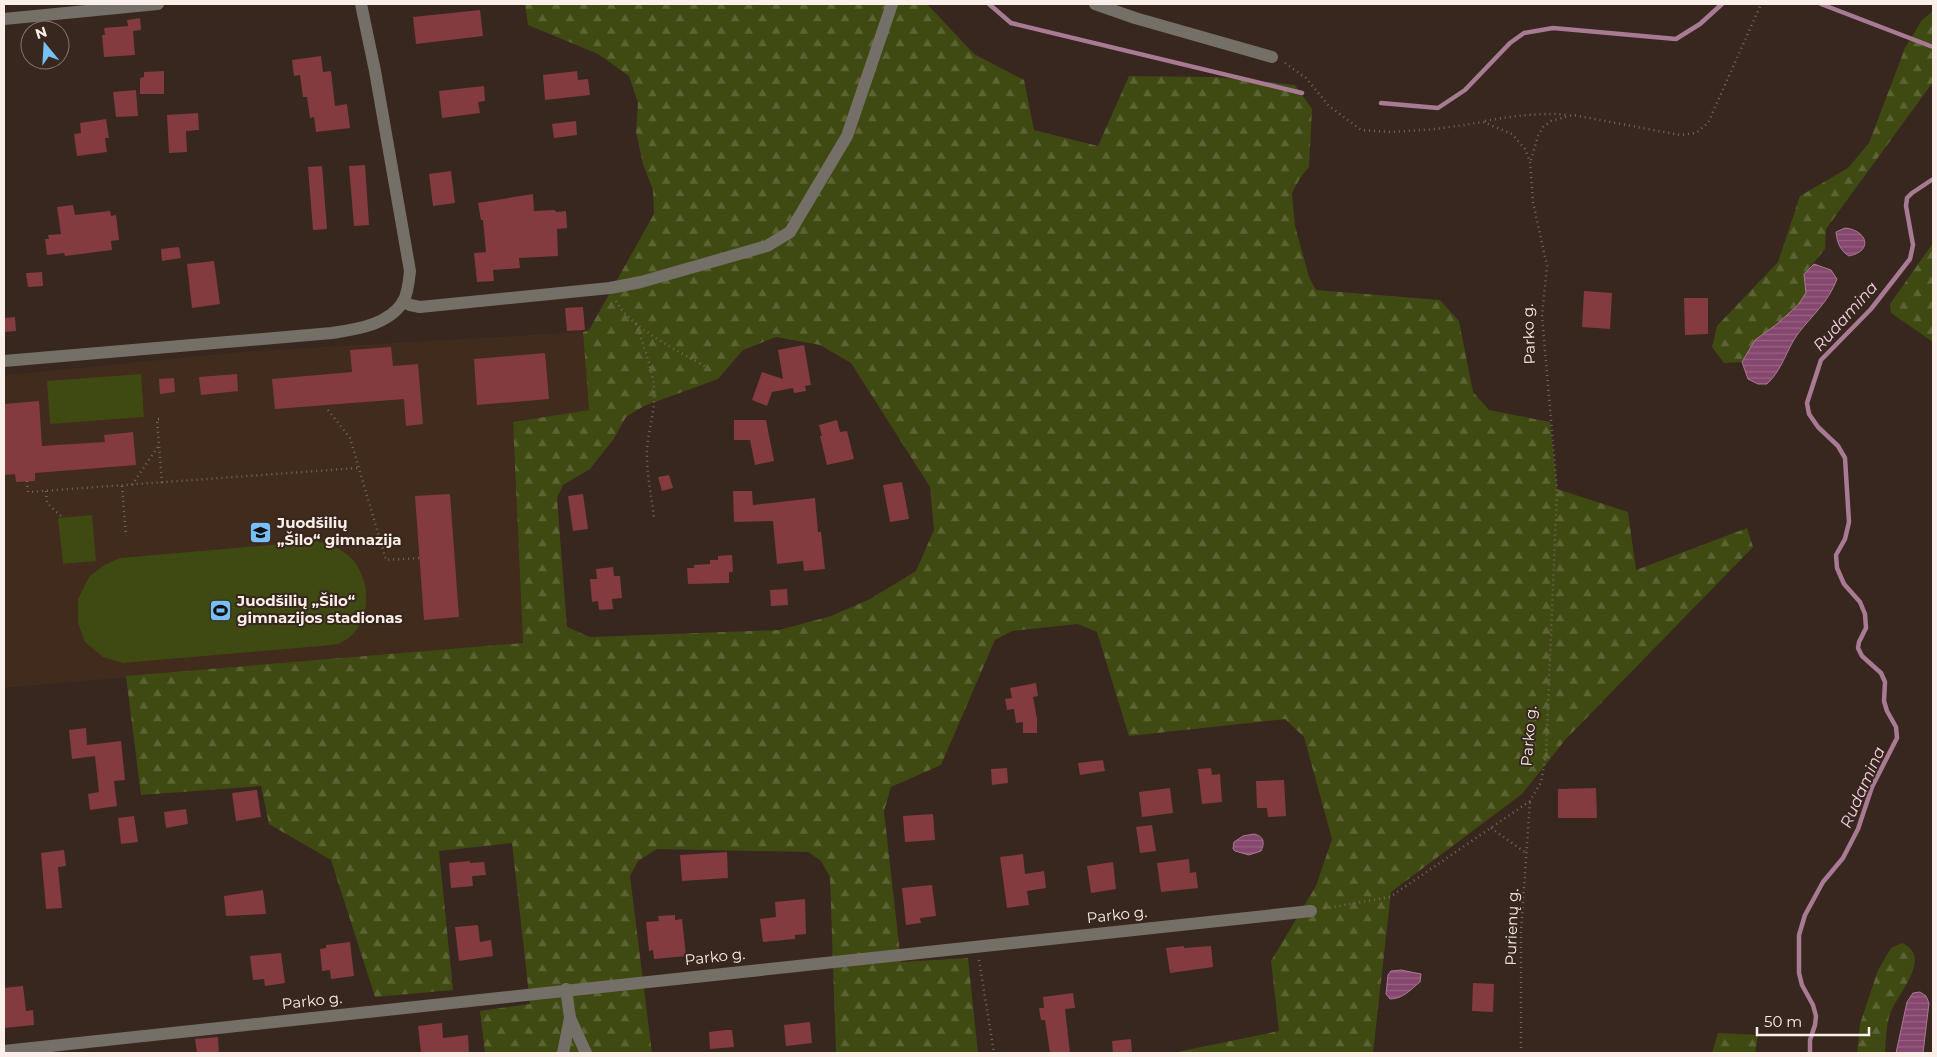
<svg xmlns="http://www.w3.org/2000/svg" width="1937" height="1057" font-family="Montserrat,sans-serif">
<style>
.built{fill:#402b1d}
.forest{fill:url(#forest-firs);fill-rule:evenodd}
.garden{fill:#3f4912}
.water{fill:url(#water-rules);stroke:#a97a93}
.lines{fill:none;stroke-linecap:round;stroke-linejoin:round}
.stream{stroke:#a97a93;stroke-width:4.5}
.building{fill:#833b40}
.path{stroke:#766860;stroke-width:2.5;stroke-dasharray:1 4;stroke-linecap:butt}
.street{stroke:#747068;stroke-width:12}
.labels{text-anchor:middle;stroke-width:4;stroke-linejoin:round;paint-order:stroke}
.street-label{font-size:15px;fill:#fbf0e9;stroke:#37271e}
.poi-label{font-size:15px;font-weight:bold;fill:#fbf0e9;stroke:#37271e;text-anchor:start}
.water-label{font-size:16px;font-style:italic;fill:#f7d0e5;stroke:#37271e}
</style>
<defs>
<pattern id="forest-firs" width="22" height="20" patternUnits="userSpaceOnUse" patternTransform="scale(1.25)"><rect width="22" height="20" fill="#3f4912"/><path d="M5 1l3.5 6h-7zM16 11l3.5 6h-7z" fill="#5c6434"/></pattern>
<pattern id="water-rules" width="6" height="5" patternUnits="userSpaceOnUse" patternTransform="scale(1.25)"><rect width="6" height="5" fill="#86476e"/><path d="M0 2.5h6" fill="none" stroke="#986283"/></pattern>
</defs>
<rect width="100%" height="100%" fill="#37271e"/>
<!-- built -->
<path class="built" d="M583,332L589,410L513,422L523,643L4,688V375L252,351Z"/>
<!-- forest -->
<g class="forest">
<path d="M525,4H927L974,54L1024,80L1034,130L1098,146L1129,76L1215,77L1295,85L1312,109L1309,167L1300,178L1292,193L1295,226L1309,277L1316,290L1440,300L1459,321L1473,392L1489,410L1550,422L1557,489L1628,512L1636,570L1747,528L1753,547L1566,739L1522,794L1391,892L1373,1053H1172L1279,1031L1271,961L1316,886L1332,839L1304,737L1285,719L1129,736L1097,632L1078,624L1012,631L995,640L941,765L891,787L884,811L901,962L968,958L978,1053H836L830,877L821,861L808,852L657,849L638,861L630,876L652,1053H485L480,1011L530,1004L512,843L439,851L453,990L375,997L331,860L269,824L261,786L141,795L126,676L523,643L513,422L589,410L583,332L589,330L654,214L653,190L643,164L636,132L638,103L629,76L598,54L528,25ZM776,337L820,345L851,363L930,487L934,530L916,571L870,599L831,616L779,630L590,637L567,627L557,498L563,485L590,469L613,440L626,417L644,406L718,379L743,350Z"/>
<path d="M1933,11V82L1826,229L1825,249L1804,274L1806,293L1798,305L1777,324L1755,340L1742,362L1724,363L1712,347L1717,326L1778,262L1800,196L1848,168L1869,143L1905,48L1922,20Z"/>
<path d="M1933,243V342L1891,313L1890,304Z"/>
<path d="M1902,943C1934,957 1897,994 1890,1014C1886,1025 1886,1041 1885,1053H1857L1860,1024L1878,970L1891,948Z"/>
<path d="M1718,1033L1758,1035L1755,1053H1712Z"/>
</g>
<!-- garden -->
<g class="garden">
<path d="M141,374L144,417L50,424L47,381Z"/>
<path d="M92,515L96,561L63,564L58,518Z"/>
<path d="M316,541C328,544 341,548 350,557C374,580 372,629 340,643C335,645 327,645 321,646L123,663L103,657L85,642L78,623V599L89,577L104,565L120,558Z"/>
</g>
<!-- water -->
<g class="water">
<path d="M1845,228C1867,230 1874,251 1849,256C1840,251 1837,242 1836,232Z"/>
<path d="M1814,264L1831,270L1837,279C1828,303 1812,315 1797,335C1786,351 1782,370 1767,384H1758L1748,379L1742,362L1755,340L1777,324L1798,305L1806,293L1804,274Z"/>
<path d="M1254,834C1264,836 1265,843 1261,851L1249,855L1235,851L1233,849L1234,842L1243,836Z"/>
<path d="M1401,970L1421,974L1420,982C1410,990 1403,999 1390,999L1386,994L1388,975L1391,971Z"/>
<path d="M1920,992L1926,996L1929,1003L1923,1053H1896L1907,1002L1913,993Z"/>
</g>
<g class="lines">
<!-- stream -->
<g class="stream">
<path d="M989,4L1011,23L1302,93"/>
<path d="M1821,4L1933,47"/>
<path d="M1381,103L1438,108L1465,90L1510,43L1524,33L1553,28L1676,39L1700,24L1722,4"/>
<path d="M1810,1053V1040L1815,1025L1816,1016L1813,1005L1802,985L1799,973V935L1805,915L1823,882L1843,858L1858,829L1872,787L1897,738L1896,727L1887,711L1884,701L1885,682L1881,673L1862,656L1858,648L1859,642L1866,628L1865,614L1860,602L1844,584L1837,568L1836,555L1845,539L1849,522L1845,458L1838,446L1818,427L1809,414L1807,403L1821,360L1871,309L1910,259L1913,245L1906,206L1907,198L1912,193L1933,179"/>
</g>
</g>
<!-- building -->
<g class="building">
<path d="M480,10L483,36L416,44L413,17Z"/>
<path d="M140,18L141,30L133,31L135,55L104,57L102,35H105L104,28L128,26L127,20Z"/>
<path d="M321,56L323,72L331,71L335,106L347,104L350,128L316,132L314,117L310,118L307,97H303L300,75L294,76L292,60Z"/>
<path d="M164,71V94H140V78L144,77V72Z"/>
<path d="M577,71L578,80L588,79L590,95L545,100L543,75Z"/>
<path d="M484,86L485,101L478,102L480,113L442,118L439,91Z"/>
<path d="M136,90L138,116L116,117L113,92Z"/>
<path d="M198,113L199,130L186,131L187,152L169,153L167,115Z"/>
<path d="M106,119L109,138H105L107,152L77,156L74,134L81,133L80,123Z"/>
<path d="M576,121L577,135L554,138L552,124Z"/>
<path d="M365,165L369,225L354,226L349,166Z"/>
<path d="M322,166L327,229L313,230L308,167Z"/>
<path d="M451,171L455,203L433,206L429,174Z"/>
<path d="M533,194L534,211L555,210L556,212L566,211L567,228L557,229L558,256L519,258L520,268L493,270L494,281L477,282L474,253L486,252L483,220H481L478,203Z"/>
<path d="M73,205L75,215L110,211L111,216L116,215L119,240L111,241L112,250L65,256L64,253L47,255L45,239H49L48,235L61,234L57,207Z"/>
<path d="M179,247L181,258L162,261L161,249Z"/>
<path d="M214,261L220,304L192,308L187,264Z"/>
<path d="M42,272L43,286L28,287L26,273Z"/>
<path d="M1584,291L1612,293L1610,329L1582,327Z"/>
<path d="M1684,298H1708V334L1685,335Z"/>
<path d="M583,307L585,330L567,331L565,308Z"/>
<path d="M15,317L16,331L4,332V318Z"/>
<path d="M804,345L811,385L805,386L806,391L794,393L793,388L772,392L767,406L752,400L762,372L783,379L778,350Z"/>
<path d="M391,347L393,366L418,364L423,424L406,426L404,399L275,409L272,379L352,372L350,350Z"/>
<path d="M545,353L549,399L477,405L474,359Z"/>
<path d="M237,374L238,391L201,395L199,377Z"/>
<path d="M174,378L175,392L160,394L159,379Z"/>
<path d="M39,401L42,446L105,442L104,435L133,432L136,465L35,473V481L16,482L15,474L4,475V404Z"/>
<path d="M734,420H766L774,461L755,465L750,440H734Z"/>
<path d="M837,420L840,432L847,431L854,459L827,465L820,436H822L819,425Z"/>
<path d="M669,475L673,488L662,491L658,477Z"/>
<path d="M902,482L909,519L890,522L883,485Z"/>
<path d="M733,491H752L753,505L815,498L818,532H821L825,569L804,571L803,561L777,564L773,521L734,522Z"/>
<path d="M450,494L459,617L424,620L415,496Z"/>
<path d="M583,494L588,529L573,531L568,496Z"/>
<path d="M732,555L733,572H729V583L688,584L687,568H694V565L710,564V560H718V556Z"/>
<path d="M613,567L614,576H620L622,598L612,599L613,609L599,610L598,601L592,602L590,579H597L596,569Z"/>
<path d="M787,589L788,605L771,606L770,590Z"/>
<path d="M1036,683L1038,696L1033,697L1037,719V733H1023V722L1016,723L1014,709L1007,710L1005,699L1012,698L1010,688Z"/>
<path d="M86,728L87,745L121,741L125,780L114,781L117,806L90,810L88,794L99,792L95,756L72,759L69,730Z"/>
<path d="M1103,760L1105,771L1080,775L1078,763Z"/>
<path d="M1007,768L1008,783L992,785L991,769Z"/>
<path d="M1211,768L1212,775L1220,774L1222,802L1202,804L1198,769Z"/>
<path d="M1284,780L1286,816L1268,817L1267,808H1257L1256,781Z"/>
<path d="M1170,788L1173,813L1142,817L1139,792Z"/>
<path d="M1596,788L1597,818H1558V789Z"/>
<path d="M257,790L261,817L236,821L232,793Z"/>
<path d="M186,809L188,824L166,828L164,812Z"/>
<path d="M933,814L935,840L905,842L903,816Z"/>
<path d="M134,816L138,842L121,844L118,818Z"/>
<path d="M1152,825L1156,851L1140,853L1136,827Z"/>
<path d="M64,850L66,866L58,867L62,908L46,909L41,853Z"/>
<path d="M727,852L728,878L682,881L680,855Z"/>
<path d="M1023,854L1025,874L1044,871L1046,888L1027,891L1029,905L1007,908L1000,857Z"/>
<path d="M1189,859L1190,873L1196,872L1198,888L1161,892L1157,863Z"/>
<path d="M470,861V863L484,862L486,875L472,876L473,886L451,888L449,863Z"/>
<path d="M1113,862L1116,889L1091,893L1087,866Z"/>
<path d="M932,885L936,916L920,918L921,923L906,925L902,888Z"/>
<path d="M263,890L266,914L226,916L224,896Z"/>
<path d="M805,899L806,934L795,935V939L763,942L760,919L776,917L775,902Z"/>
<path d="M675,915V920L682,919L686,956L654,959L653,950L649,951L646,922L659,921L658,916Z"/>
<path d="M478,925L480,942L491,940L493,956L459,961L455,927Z"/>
<path d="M350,942L354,976L331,979L330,970L322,971L320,949L326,948V945Z"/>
<path d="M1184,946V948L1211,946L1213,967L1170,973L1166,948Z"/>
<path d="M281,953L285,983L265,986L264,979L253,980L250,956Z"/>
<path d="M1473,983L1494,984L1493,1012L1472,1011Z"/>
<path d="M23,986L26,1011L33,1010L34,1025L4,1028V988Z"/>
<path d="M1073,993L1075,1008L1065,1009L1070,1053H1050L1045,1020H1041L1039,1008H1044L1043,997Z"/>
<path d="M810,1022L812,1043L786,1046L784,1025Z"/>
<path d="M442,1023L443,1038L468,1035L469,1053H421L418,1026Z"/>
<path d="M726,1030H732L734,1047L710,1049L709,1032Z"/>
<path d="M218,1037L219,1053H197L195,1039Z"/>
<path d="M1131,1039L1132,1053H1113L1112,1041Z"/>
</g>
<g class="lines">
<!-- path -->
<g class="path">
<path d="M1285,63L1306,78L1329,106L1361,130L1392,132L1436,129L1483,122L1512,134L1525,149L1530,162L1533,202L1547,266L1542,316L1557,489L1546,755L1541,782L1530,801L1390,897L1322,909"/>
<path d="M1485,121C1514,116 1540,112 1569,115"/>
<path d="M1531,160L1538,136L1543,127L1551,121L1573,115L1680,135L1696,133L1708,123L1761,4"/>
<path d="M616,301C629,327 680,352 706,367"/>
<path d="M636,324C643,344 651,365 654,387C656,408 649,427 647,448C646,470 651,494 654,517"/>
<path d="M328,410L350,438L386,560L420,558"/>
<path d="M159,419H157L162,483"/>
<path d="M27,481L28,492L358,468"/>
<path d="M132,485L159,445"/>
<path d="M122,486L126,536"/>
<path d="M46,491L47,503L63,518"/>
<path d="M1491,828L1526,853"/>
<path d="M979,960L994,1053"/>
<path d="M1521,1053V931L1530,801"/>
</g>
<!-- street -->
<g class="street">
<path d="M1095,4L1135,18L1272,57"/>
<path d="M4,19L158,4"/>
<path d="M403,301L410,305L420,307L610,288L641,282L767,246L790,232L847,136L892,4"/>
<path d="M4,361L332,333C357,329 388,325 403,302C408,293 409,281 410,271L375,71L361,4"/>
<path d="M570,1018L586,1053"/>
<path d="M4,1051L1311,911"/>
<path d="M563,1053L570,1018L566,989"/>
</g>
</g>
<!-- icons -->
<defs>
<symbol id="school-square" viewBox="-11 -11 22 22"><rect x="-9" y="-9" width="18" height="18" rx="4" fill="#76c0f7" stroke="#37271e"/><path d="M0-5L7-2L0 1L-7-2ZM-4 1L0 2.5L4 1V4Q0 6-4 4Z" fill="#111"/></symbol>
<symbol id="stadium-square" viewBox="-11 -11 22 22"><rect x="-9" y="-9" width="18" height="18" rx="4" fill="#76c0f7" stroke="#37271e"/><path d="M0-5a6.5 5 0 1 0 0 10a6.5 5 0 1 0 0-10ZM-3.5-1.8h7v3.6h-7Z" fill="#111"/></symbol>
</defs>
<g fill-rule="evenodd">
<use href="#school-square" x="248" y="520" width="25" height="25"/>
<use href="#stadium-square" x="208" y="598" width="25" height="25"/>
</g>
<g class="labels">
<!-- street labels -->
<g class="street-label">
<text transform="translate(1529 334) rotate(-92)" y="5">Parko g.</text>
<text transform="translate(1529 736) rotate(-85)" y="5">Parko g.</text>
<text transform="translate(1117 915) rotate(-6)" y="5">Parko g.</text>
<text transform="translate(1512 927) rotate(-88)" y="5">Purienų g.</text>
<text transform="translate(715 957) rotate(-6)" y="5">Parko g.</text>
<text transform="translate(312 1001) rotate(-6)" y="5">Parko g.</text>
</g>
<!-- poi labels -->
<g class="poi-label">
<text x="277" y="528">Juodšilių<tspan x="277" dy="17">„Šilo“ gimnazija</tspan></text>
<text x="237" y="606">Juodšilių „Šilo“<tspan x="237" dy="17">gimnazijos stadionas</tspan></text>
</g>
<!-- water labels -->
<g class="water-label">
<text transform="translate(1845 316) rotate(-48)" y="6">Rudamina</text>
<text transform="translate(1862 787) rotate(-66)" y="6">Rudamina</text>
</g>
</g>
<!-- border -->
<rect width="1937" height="1057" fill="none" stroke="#fbf0e9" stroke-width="10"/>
<!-- north arrow -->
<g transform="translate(45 45) rotate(342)"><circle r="24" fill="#37271e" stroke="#85776f"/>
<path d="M0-4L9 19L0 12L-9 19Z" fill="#76c0f7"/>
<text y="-8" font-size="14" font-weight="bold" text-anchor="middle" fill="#fbf0e9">N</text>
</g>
<!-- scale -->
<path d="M1757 1027v8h112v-8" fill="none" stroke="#fbf0e9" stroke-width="2.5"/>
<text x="1764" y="1027" font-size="15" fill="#fbf0e9" stroke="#37271e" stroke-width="4" paint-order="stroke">50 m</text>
</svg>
